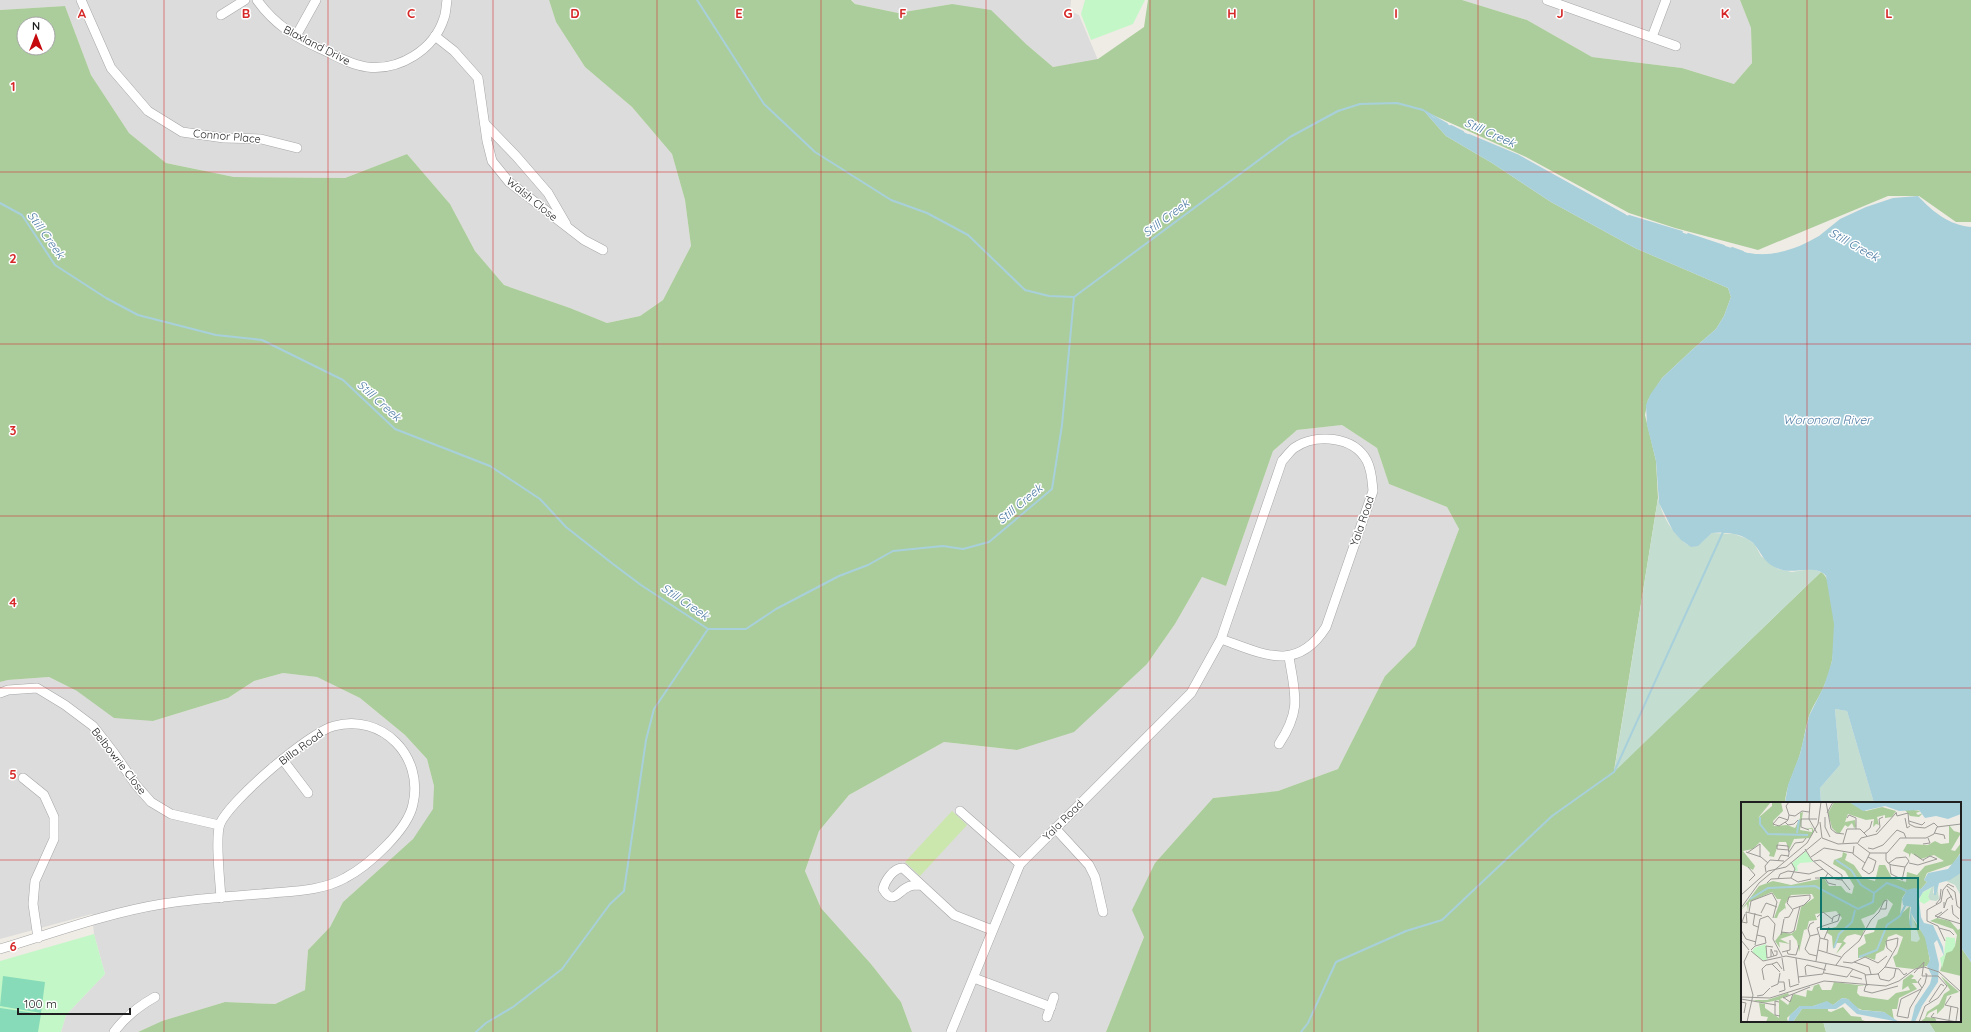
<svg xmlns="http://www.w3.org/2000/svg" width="1971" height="1032" font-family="Quicksand,sans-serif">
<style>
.residential{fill:#dddcdc}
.grass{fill:#cbe7ad}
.forest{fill:#abcd9c;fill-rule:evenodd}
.wetland{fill:#c3ddd0}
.park{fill:#c4f7c7}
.pitch{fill:#87dbb9}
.water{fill:#a8d0db}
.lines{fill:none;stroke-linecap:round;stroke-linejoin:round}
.stream{stroke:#a8d0db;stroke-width:2}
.street-casing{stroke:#a6a6a6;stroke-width:10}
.street{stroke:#fff;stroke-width:9}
.grid{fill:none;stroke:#d62828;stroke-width:1;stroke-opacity:0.55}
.labels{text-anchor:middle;stroke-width:3;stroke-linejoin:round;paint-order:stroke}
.street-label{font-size:11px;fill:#1f1f1f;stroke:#fff}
.water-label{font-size:12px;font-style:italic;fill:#4c7aa3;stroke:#fff}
.inset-river{fill:none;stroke:#a8d0db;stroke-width:2}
.inset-road{fill:none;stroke:#9c9a96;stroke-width:1}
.view{fill:#0f766e;fill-opacity:0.15;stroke:#0f766e;stroke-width:2}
.inset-edge{fill:none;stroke:#1f1f1f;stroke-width:2}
.grid-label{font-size:13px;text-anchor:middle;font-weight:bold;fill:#d62828;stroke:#fff;stroke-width:3;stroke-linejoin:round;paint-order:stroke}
</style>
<rect width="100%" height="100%" fill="#efece5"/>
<!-- residential -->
<g class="residential">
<path d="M0,0H549L556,22L585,67L632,107L672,154L685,200L691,246L663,300L640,316L607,323L570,308L504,285L475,251L450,204L407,154L345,178L234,177L166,163L129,133L91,75L65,6L0,10Z"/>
<path d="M852,0H1071L1070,11L1079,15L1098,60L1053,67L1026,44L952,4L898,13L855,4Z"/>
<path d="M1462,0H1740L1751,28L1752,63L1734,84L1682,68L1592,57L1527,20Z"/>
<path d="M1342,425L1377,448L1389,484L1447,507L1459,529L1415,646L1385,676L1338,769L1278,791L1213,798L1155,863L1144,937L1106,1032H912L901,1002L871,964L821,908L805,871L819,831L849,795L944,742L1017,750L1147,664L1175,624L1202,577L1226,586L1273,451L1297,430Z"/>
<path d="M283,673L317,677L360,698L405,735L427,759L434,786V809L413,839L343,902L330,927L308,950L305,990L275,1004L225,1002L162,1021L138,1032H61L66,1015L105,974L94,934L92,914L0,939V682L8,680L49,677L77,691L153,721L228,698L254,681Z"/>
</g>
<!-- grass -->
<path class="grass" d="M952,811L967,825L920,876L905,862Z"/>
<!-- forest -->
<g class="forest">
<path d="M549,0H851L855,4L898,13L952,4L991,10L1026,44L1053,67L1098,59L1144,27L1148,0H1462L1527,20L1592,57L1682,68L1734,84L1752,63L1751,28L1740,0H1971V222H1956L1919,196H1888L1758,250L1675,228L1629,213L1526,157L1424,111L1446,136L1492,163L1551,202L1635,248L1728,288L1731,297L1724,316L1716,329L1693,349L1662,378L1648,400L1645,415L1656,461L1658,498L1614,771L1821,572C1829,577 1829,588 1831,596C1836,625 1837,658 1824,686C1820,696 1813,705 1809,716C1805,728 1804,741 1800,754C1795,771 1786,785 1785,803H1742V1021H1823L1826,1032H1106L1144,937L1132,910L1155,863L1213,798L1278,791L1338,769L1385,676L1415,646L1459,529L1447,507L1389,484L1377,448L1342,425L1297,430L1273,451L1226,586L1202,577L1175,624L1147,664L1074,732L1017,750L944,742L849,795L819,831L805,871L821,908L871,964L901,1002L912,1032H138L162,1021L225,1002L275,1004L305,990L308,950L330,927L343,902L413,839L433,809L434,786L427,759L405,735L360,698L317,677L283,673L254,681L228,698L153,721L114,718L77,691L49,677L8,680L0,682V10L65,6L91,75L129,133L166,163L234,177L345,178L407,154L450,204L475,251L504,285L570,308L607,323L640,316L663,300L691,246L685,200L672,154L632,107L585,67L556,22ZM24,24H48V48H24Z"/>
<path d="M1960,946L1971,962V1032H1935L1928,1021H1960Z"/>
</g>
<!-- wetland -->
<g class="wetland">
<path d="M1658,498C1662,516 1673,535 1688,545L1701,543L1712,533L1734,534L1748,539L1755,545L1761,556L1778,569L1792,572L1811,569L1821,572L1614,772Z"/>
<path d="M1835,709L1847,711L1874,803H1821L1820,788L1840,765Z"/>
<path d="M1823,1021H1928L1935,1032H1826Z"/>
</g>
<!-- park -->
<g class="park">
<path d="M1085,0H1145L1133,24L1091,40L1081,14Z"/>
<path d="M94,934L105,974L66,1015L61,1032H0V961Z"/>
</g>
<!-- pitch -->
<g class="pitch">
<path d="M3,976L45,982L41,1013L0,1006Z"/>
<path d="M0,1008L41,1014L38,1032H0Z"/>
</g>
<!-- water -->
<path class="water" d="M1423,110L1433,117L1478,139L1519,156L1626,215L1751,254L1769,255L1793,250L1819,236L1840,219L1866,207L1893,198L1918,196C1933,212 1949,225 1971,227V962L1960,946V803H1874L1847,711L1835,709L1840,765L1820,788L1821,803H1785L1788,785L1800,754L1809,716L1824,686L1832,661L1834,624L1826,576C1815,563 1794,575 1779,569C1763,563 1763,554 1753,543C1744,534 1725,531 1712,533L1698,546L1691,547L1681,540L1673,531L1659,503L1656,461L1647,425L1646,405L1650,395L1662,378L1693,349L1716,329L1724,316L1731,297L1728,288L1635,248L1551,202L1492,163L1446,136Z"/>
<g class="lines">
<!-- stream -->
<g class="stream">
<path d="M697,0L764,104L815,152L891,200L927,213L968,235L1025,290L1049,296L1074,297"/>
<path d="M1451,126L1463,132"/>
<path d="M1469,135L1519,156L1625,215"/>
<path d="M0,203L22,215L55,265L106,298L138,315L216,335L262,340L343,380L395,429L490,466L540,499L566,527L613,564L641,585L708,629H746L776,609L839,576L868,565L893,551L943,546L963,549L989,542L1052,489L1062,425L1074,297L1290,137L1338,111L1360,104L1397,103L1423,110L1447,124"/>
<path d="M1629,216L1682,232"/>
<path d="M1688,234L1724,246"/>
<path d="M1732,248L1743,252"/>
<path d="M1749,254C1770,258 1790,252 1809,243"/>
<path d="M476,1032L486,1023L513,1007L562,969L610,904L624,891L646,740L654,709L708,629"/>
<path d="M1301,1032L1308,1023L1336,962L1406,931L1442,920L1552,816L1614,772L1723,532H1725"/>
</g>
<defs>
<g id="street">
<path d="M81,0L111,68L148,111L182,132L224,138L261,139L297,148"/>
<path d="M257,0C274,24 295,37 321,49C336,56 351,65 367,67C399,71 434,50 444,18C446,13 446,6 447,0"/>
<path d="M1547,0L1676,46"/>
<path d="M221,15L245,0"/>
<path d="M296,36L316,0"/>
<path d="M435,36L454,51L478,78L487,141L492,161L509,182L584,240L603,250"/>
<path d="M1652,37L1666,0"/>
<path d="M485,124L516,156L548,193L566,224"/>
<path d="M0,693L8,690L37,688L65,705L93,726L114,753L136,785L151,802L171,814L219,825"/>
<path d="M1279,744C1302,709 1295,695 1289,657"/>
<path d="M283,760L308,793"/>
<path d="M23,778L44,795L54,817V839L35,881L33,904L38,938"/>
<path d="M960,811L1020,864"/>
<path d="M1055,828L1089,865L1095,877L1103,912"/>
<path d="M920,885C917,885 911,885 908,887C898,891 893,906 883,889C885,881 893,868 903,868L954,915L992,930"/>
<path d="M0,949C53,933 107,913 162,904C199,898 236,896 273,893C296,891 324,890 345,878C368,866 408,830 413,804C424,756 382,713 334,726C310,732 229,801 220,824C215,837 220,882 221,898"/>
<path d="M974,978L1051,1007"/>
<path d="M1047,1017L1054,997"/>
<path d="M114,1032C125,1017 139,1006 155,997"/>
<path d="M951,1032L1020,864L1191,693L1221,639L1282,461C1286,457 1290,451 1294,448C1316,433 1354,436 1367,461C1372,471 1372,481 1373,491L1326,627C1297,673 1263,654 1221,639"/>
</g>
</defs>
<!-- street casing -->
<use href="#street" class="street-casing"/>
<!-- street -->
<use href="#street" class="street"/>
</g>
<!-- grid -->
<path class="grid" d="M164,0V1032M328,0V1032M493,0V1032M657,0V1032M821,0V1032M986,0V1032M1150,0V1032M1314,0V1032M1478,0V1032M1642,0V1032M1807,0V803M0,172H1971M0,344H1971M0,516H1971M0,688H1971M0,860H1742M1960,860H1971M1807,1021V1032"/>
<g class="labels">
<!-- street labels -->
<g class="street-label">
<text transform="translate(317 45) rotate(27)" y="4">Blaxland Drive</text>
<text transform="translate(227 136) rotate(5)" y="4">Connor Place</text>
<text transform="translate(532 199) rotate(39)" y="4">Walsh Close</text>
<text transform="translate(1362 521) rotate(-71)" y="4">Yala Road</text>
<text transform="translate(301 747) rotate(-36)" y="4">Billa Road</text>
<text transform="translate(119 761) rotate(52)" y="4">Belbowrie Close</text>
<text transform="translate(1063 820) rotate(-45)" y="4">Yala Road</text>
</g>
<!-- water labels -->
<g class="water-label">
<text transform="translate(1490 133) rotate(24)" y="4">Still Creek</text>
<text transform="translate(1166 218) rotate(-37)" y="4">Still Creek</text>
<text transform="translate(46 235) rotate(54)" y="4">Still Creek</text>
<text transform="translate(1854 245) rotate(29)" y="4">Still Creek</text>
<text transform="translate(379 401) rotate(42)" y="4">Still Creek</text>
<text x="1827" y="424">Woronora River</text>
<text transform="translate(1020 504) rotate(-40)" y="4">Still Creek</text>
<text transform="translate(685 602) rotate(34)" y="4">Still Creek</text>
</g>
</g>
<!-- overview -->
<g transform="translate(1741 802)">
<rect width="220" height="220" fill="#efece5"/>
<path d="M0,0H30L17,16L31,4V0H40L42,9L32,19L33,24L46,23L54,26L59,16V11L62,10L59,28L71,30V27L63,26H71L68,20L73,29L69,36L53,37L48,48L45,40H38L33,55L28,54L29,51L19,40L12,47L2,49L14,64L12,68L0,62ZM93,0H108L125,9L141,5L155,9L151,15L144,16V13L136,15L138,23L135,22L132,25L133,17L125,18L107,12L104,20L114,18L115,25L113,26L111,21L107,25L104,23L99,31H96L91,26L87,11ZM165,7L180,9L175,11L177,13L182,11L178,15L169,14L164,8L158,13ZM208,23L213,29L220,31L210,48L214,49L220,41V50L212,62L186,71L183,78L186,80L180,87L166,88L151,82L165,90L161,96L159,113L169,104L168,116L172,136L176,129L172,117L185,136L189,160L186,164L172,167L155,165L152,155L156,152L162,135L155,132L147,135L143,148L135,152L134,158L125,155L117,156V146L125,141L123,133L133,130L137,118L146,114L152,102L146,97L133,112L120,117L124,125L121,134L114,132L106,134L102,139L105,141L95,152L101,141H96L92,147L91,134L86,131V127L95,125L101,116L95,109L74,112L76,118L68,119L66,127L63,128L58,150L56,139L51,133L39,137L49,142L38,140L39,146L34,139L41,130L50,132L55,128L60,105L73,96L71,92L50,93L44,102L45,108L44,106L38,111L36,116H33L40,97H36L31,90L8,100L7,110L6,102L0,108L18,84L32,79L50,83L83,76L88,84H100L105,90L111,92L113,84L104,69L92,62L93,58L101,55L102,50L106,52L104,58L113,63L122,76L134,79L138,63H144L151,76L165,80L166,70L176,73L184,64L203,59L193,53L180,57L170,51L168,56V52L162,49L166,42L187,43L194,39L200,42L208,41ZM196,116L209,119L217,128L220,126V174L199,169L205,151L214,144L216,133L212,127L189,119ZM170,172L173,174L170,177H174L177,181H171L176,187L158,196L156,207H151L153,218L143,210L121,208L112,204L107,197L101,196L92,203L85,200L72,204H59L46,216L47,220H25L27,215L20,214L18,201L24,202V206L38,216V198L22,201L12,198H26L47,191L48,193L39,197L47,203L53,192L65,195L66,188L71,189L73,184L61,188L78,182L81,188H90L93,180L125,184H117L116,191L119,194L147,198L155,191L169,188L167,184L161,188L162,178ZM200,174L218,190L206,194L203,205L196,212V207L188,211L185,215L194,216L196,220H179L184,216L186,210L198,202L203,192L209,188ZM82,205H87V209L90,210L102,205L110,214L120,215L121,218L127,220H52L61,207Z" fill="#abcd9c"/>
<path d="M220,71V94L214,83L205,79ZM196,83L198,97L195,99L189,98L187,95L190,86L193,84L192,91L195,93ZM170,111L179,137L176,140L170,139Z" fill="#c3ddd0"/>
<path d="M65,49L72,60L59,61L56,64L57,69H54L51,61ZM190,86L187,95L189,98L183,102L178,99L181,91ZM205,135L214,136V144L211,149L205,151L201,166L199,156L203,153ZM25,142L26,158H21L11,150L13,146Z" fill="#c4f7c7"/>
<path d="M108,0H220V12L207,17L195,14L184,16L178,8L158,9L144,4L122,9ZM220,51V71L209,78L198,81L195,93H193V84L182,90L178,97L180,115L183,121L192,123L202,145L203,154L196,138L193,141L198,162L197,180L181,204L174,220H170L174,204L189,182L191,174L186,164L189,158L184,136L170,111L171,126L168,122L170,105L162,103L161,97L165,90L150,81L166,88L173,86L180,87L186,80L183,78L187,71L207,67ZM101,196L107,197L119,208L143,210L158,220L116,212L104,201L95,207H61L52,220H47L49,213L59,204H72L86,199L92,203Z" fill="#a8d0db"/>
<path class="inset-river" d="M19,15V22L27,32L67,33M56,31L58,18M95,58L110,68L120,83L133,91M9,97L27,86L74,84L117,107L132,100L133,91L146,81L164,88M93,146L98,132L111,120L114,108M118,155L136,148L146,123L159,114L165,102"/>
<path class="inset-road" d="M69,0L68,17L76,31M85,0L90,27L95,31L103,32M155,10L156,14L167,11L168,22L174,25L184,26L193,21L197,25M86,11L92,0M48,13L54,14L61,9L68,10M48,13L45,4L48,0M84,15V25L89,35M106,16L108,13L115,16V27M164,16L166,26L169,24M47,18L38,15L32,22L38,24L46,19L47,18L48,13M168,19L181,23L184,20M44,20L47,23L53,22L57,18M79,20L81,36M68,28L60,25V17H76M135,30L139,25L138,17L142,15M123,31L129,26L131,19M193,31L203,33L204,37M81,36L97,42L116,41M102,41L106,27H119L126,34M116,42L120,36L136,32L155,11M117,42L129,51H146M182,42L189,41L187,36M113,44L112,52L124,61M127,46L132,47L142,43L156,28L163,31L165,36M64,47L71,58L94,77L101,78V73L79,58L73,59M5,50L20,55L27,61M48,50L54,41L62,40L65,36M6,51L19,42V55M145,51V58L147,61H148V62L151,63L164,65L168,59L165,55L155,56L148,61M146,51L159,36H185L193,32L196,25L220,22M173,52L183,59M47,55L48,52V51L47,45V44L36,43V47L48,48M70,55L83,46L112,51M127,55L135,59L132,69L128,72L121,67L129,51M37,59L40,53L48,54M168,61L177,63L196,57L189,54L182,58M149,63L150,72L162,78M7,65L14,73L8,79M25,70L24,64L29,58L43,59M50,76L57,80L70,77M74,76H84L87,71M84,76L87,81L95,83M37,77L39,72L47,69L68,72L82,67M101,78L109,88M161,78L164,65M26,81L30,77L50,76L54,67L50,60M206,84L214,90L216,104L220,107M206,87L212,98M0,93L27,69L45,65L80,36M203,100V106L206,97L211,94M195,102L199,97L200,87M211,103L212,112L218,117M0,106L18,81L66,41L77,22L80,0M52,108L46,101L48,95L69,93V97L63,103L52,107M8,110L10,99L31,91L36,100L32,116M201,110L194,114L220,122M14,111L12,123L17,125M20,111L25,101L36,105M4,112L1,120L6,121L5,110L21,114M76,115L82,110L91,117M43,116L48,115L52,108M196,116L207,107M198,126L209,129L213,133M0,128L5,137L15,140M40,130L49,131L53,129L59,104M40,133L43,117M69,134L67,127L69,122L73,120M79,136L87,138L86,150M83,137L88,125M0,138L8,148M204,139L197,124L186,119V108L200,100L202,88L207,82L213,85M14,143L19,117L27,114L34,122L32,137L41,154M32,145L25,144L26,156L36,153V149H33M10,148L14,144L25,141L24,135L16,133M77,148L100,155M10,149L22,159L45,154L109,166L124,172L126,184M46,149L47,152L55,153L58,143M41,150L49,148V138M76,154L68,152L64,147L69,134L77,132M30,155V147L33,154M41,156L43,169M55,156L58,181M75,159L79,136L76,126L97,119L99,112L92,115L91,120M102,160L111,161L124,155L137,161L146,154M113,160L128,165L130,172M31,162L36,160L41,167M95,163L103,152L118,139L130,118L138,110L143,99L146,98L145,107H140M144,165L158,167L163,173L166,171M83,171L106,175L112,167M137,171L139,177L148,179L153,175L155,166M173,171L183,160L181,174H197L206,184L197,196L184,204L178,220M65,173L64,165L66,163L85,168M124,173L137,172L144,165L156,144L157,136L145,139L146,146L151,150M109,174L121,177M57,175L82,172L85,162M180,176L177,180L181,186M48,177L49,185L58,182M23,178L21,167L25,163L31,162L39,170M38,180H43L44,188L38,190M125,183L123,189L131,191L157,184M30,185L37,182L39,171M180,187L160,197L156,214L167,216L169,206L184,181L186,172H184M16,194L22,193L29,186M210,194L204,203L217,206M0,195L29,196L83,179L145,184L158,179L174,167L183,165L198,170L220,190M42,195L49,200L52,192M42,196L69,185M0,197L35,203M0,200L5,201L3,211M38,200L34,199V213L39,214M188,200L200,182L203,184M193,211L190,215L216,220M208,218L210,204M215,219L217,206M6,220L12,193L3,160L8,149"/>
<path class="view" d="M80,76H177V127H80Z"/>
<rect width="220" height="220" class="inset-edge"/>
</g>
<g class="grid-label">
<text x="82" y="18">A</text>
<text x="246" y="18">B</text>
<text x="411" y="18">C</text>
<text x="575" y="18">D</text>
<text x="739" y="18">E</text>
<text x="903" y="18">F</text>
<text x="1068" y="18">G</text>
<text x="1232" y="18">H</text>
<text x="1396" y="18">I</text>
<text x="1560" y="18">J</text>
<text x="1725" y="18">K</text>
<text x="1889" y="18">L</text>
<text x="13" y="91">1</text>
<text x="13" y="263">2</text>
<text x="13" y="435">3</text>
<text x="13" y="607">4</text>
<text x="13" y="779">5</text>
<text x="13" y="951">6</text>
</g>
<!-- north arrow -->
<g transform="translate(36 36)"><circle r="19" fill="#ffffff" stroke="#a5a5a5"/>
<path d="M0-3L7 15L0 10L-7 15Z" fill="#c5090d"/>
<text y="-6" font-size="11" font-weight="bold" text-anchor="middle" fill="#1f1f1f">N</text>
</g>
<!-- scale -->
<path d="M18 1008v6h112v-6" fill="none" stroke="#1f1f1f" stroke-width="2"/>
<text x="24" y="1008" font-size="12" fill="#1f1f1f" stroke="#ffffff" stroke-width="3" paint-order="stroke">100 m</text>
</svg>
